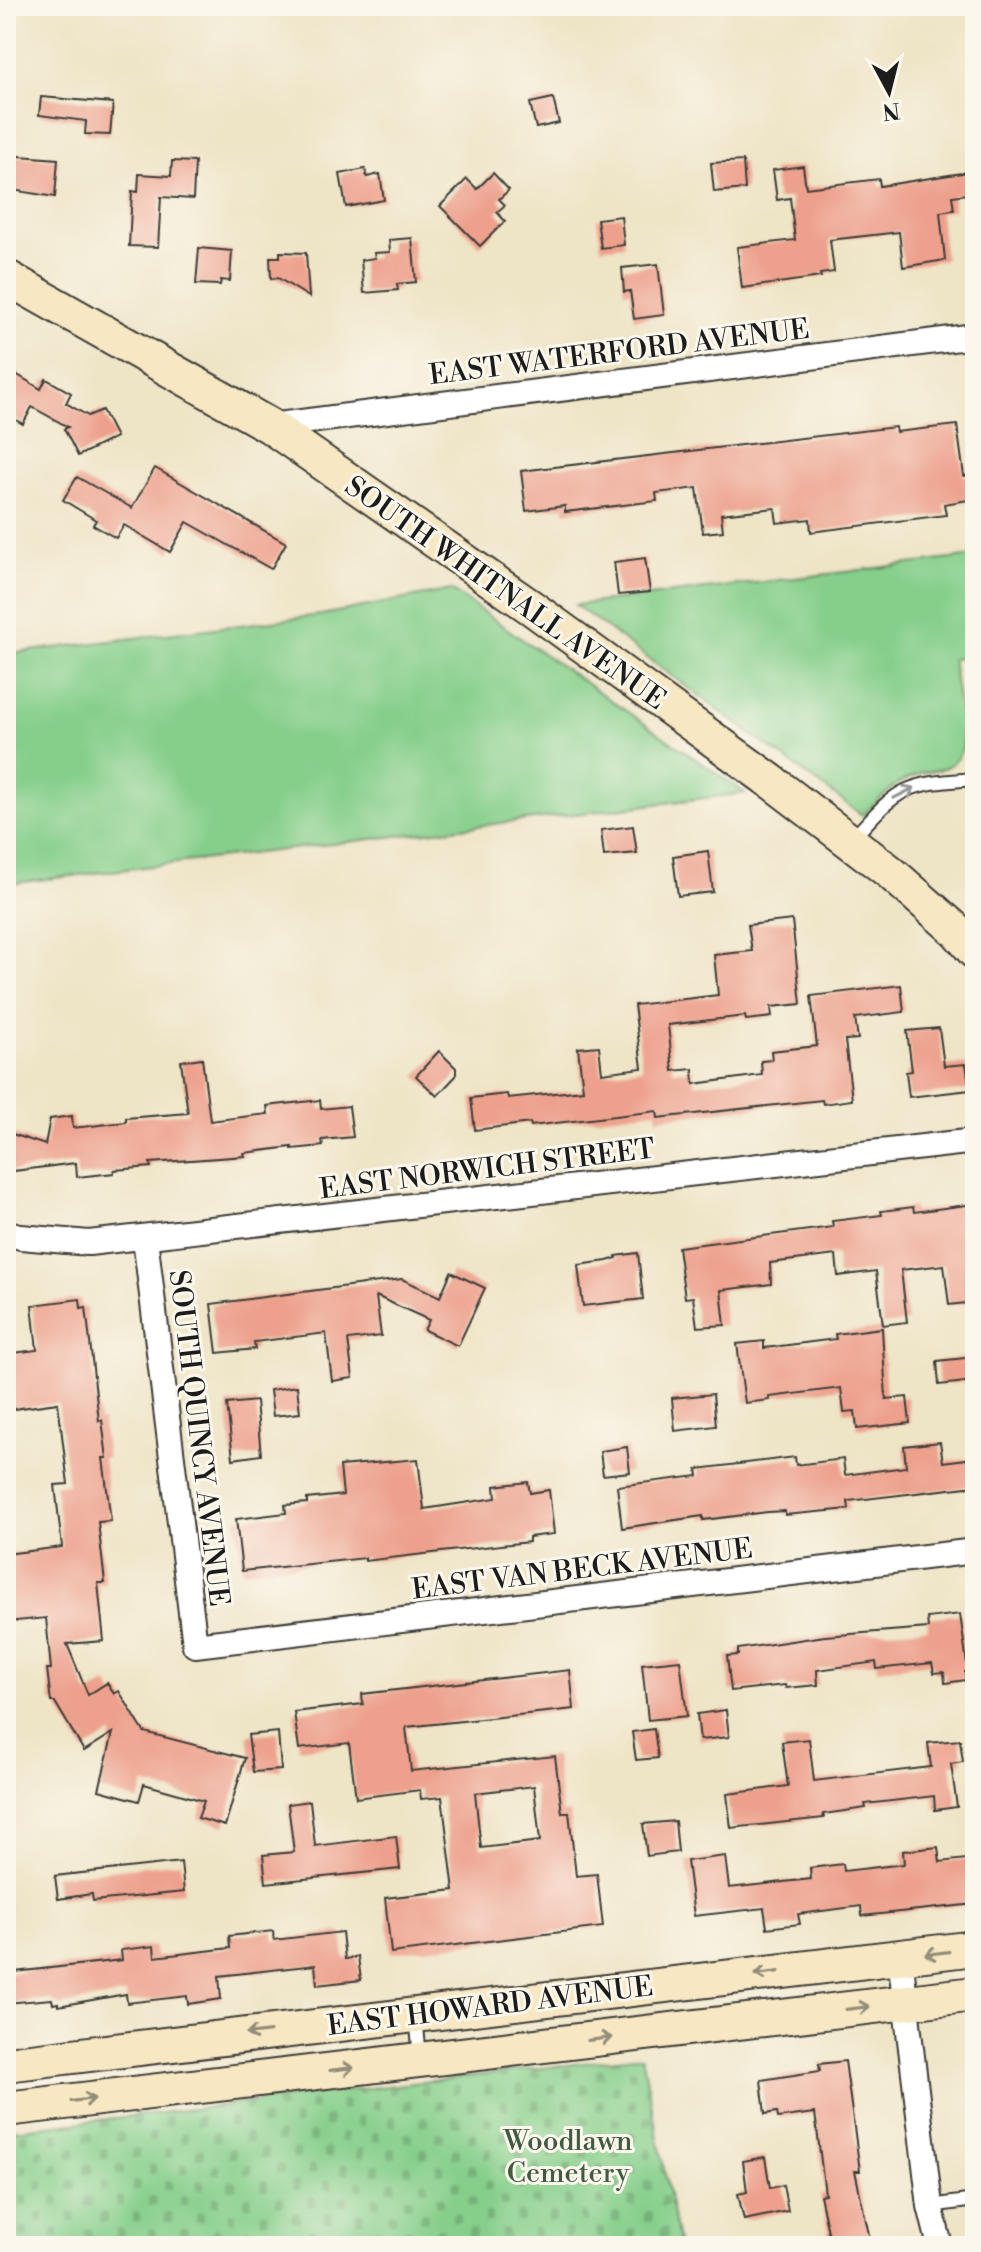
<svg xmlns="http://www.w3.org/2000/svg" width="981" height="2252" font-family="'Libre Bodoni',serif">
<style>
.grass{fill:#86cf8b;stroke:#517654;stroke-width:2}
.cemetery{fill:url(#cemetery-stones);stroke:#517654;stroke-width:2}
.building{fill:#eda18d;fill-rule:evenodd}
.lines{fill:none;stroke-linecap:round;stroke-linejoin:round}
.lane-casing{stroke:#3c3a36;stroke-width:16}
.street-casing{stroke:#3c3a36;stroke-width:28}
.secondary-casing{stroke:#3c3a36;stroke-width:38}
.lane{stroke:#fff;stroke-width:12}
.street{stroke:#fff;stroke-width:24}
.secondary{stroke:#f7e8c3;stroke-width:34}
.oneway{stroke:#999}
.oneway2{stroke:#948c78}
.labels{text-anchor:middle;stroke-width:6;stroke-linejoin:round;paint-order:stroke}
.street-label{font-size:28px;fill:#1c1c1c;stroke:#fbf7ec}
.park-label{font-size:28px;fill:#415b43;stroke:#fbf7ec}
</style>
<defs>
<pattern id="cemetery-stones" width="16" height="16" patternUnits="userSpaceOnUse" patternTransform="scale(2)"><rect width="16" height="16" fill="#86cf8b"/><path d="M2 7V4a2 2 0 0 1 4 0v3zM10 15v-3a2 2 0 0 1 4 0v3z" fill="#73b177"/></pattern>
</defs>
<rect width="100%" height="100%" fill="#fbf7ec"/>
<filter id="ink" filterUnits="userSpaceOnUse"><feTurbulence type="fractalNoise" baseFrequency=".0125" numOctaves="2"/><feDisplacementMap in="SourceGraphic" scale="16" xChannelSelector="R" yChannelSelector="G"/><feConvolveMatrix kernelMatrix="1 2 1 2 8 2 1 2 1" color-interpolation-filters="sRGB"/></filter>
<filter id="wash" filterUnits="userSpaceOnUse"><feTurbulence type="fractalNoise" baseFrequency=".006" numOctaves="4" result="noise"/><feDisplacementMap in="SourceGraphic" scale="32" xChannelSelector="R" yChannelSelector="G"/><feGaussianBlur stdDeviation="1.8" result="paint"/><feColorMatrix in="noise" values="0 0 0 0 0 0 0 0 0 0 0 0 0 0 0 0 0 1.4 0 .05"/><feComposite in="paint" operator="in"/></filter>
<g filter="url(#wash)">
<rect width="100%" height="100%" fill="#eee4c6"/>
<!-- grass -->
<g class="grass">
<path d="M975,556V656L952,659L962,727L963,747L958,757L952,764L942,769L921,773L897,784L862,815L575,605Z"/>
<path d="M451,590L745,793L6,884V654L321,615Z"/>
</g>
<!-- cemetery -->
<path class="cemetery" d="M642,2056L679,2246H6V2131Z"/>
<g id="blocks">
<!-- building -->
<g class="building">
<path d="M41,97L113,103L110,135L85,134L86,121L39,115Z"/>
<path d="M553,98L559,123L536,128L530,103Z"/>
<path d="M6,155L58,159L55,197L6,189Z"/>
<path d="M172,161L195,162L193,199L161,197L158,247L129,246L132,191L138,192L139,174L171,176Z"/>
<path d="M743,161L745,189L714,192L711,163Z"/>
<path d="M803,166L806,188L879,179L880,186L975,171V193L952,196L954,210L940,212L945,260L903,267L899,232L830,240L834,272L820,274L821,277L742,288L737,247L795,240L790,198L777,200L773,170Z"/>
<path d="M365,169L367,177L380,174L384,200L346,207L340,174Z"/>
<path d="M493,173L509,190L499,199L505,205L497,212L505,221L480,246L440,206L467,179L477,189Z"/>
<path d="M621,216L624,245L601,248L597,219Z"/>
<path d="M412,238L416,282L397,284L398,290L364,293L361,260L375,258L374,253L390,252L389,240Z"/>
<path d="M199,248L232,251L230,281L221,280L220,285L196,284Z"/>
<path d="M280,252L306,253L309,297L278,278L271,279L270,257H280Z"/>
<path d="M658,264L664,315L634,319L630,291L624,292L622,268Z"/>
<path d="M6,368L41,389L46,379L71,393L66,403L88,416L102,410L116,437L78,456L64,429L68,427L32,407L23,424L6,414Z"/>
<path d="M957,425L964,476L975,474V499L944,504L946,515L811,532L810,519L777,523L775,508L721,514L723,531L703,533L697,488L656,493L657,501L565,512V506L526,511L521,471L895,427L896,432Z"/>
<path d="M155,468L286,543L271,569L187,522L170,552L124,525L116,538L93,525L96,520L63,500L77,477L132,508Z"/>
<path d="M645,558L650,592L618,595L614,562Z"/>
<path d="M633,826L637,853L604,856L601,830Z"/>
<path d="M708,851L713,892L678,896L673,856Z"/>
<path d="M792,920L801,1004L771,1007L772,1017L746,1020L745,1016L668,1025L673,1071L693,1069L694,1084L762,1075L761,1061L772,1060L771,1051L817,1046L811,996L901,985L904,1012L855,1018L858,1039L845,1040L852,1100L823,1104L822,1100L658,1118L657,1111L531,1126L530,1123L475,1130L471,1098L507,1094L508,1098L583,1090L578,1048L599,1046L602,1073L642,1068L634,1005L718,995L714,955L752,951L748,925Z"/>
<path d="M939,1028L944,1066L966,1064L970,1090L909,1097L906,1072L912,1071L907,1031Z"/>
<path d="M439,1051L456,1068V1076L437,1096L416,1076Z"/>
<path d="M202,1058L210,1121L268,1114L267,1106L320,1100L321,1109L349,1106L353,1137L322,1140L323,1146L292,1149V1147L244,1153L245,1156L150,1163L151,1167L114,1170V1173L77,1177L76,1163L6,1172V1132L45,1145L50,1119L72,1116L73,1128L126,1122V1118L188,1113L181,1061Z"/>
<path d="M975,1204V1302L949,1305L944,1265L901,1270L907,1322L883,1325L876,1271L838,1276L836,1255L770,1263L771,1284L721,1290L725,1325L697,1327L693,1297L685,1298L678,1247L833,1227L832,1221L882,1215L881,1211L913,1207L914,1212Z"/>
<path d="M638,1253L643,1299L583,1306L578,1265L607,1261L617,1258L616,1256Z"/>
<path d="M451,1272L485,1288L458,1346L424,1330L429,1320L376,1296L381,1336L348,1340L353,1378L332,1381L326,1333L254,1342L255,1349L217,1353L211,1304L402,1279L440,1297Z"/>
<path d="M80,1299L81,1308L86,1307L99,1421L102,1420L107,1458H103L111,1521L98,1522L105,1583H98L104,1641L67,1644L88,1695L107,1683L114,1694L119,1691L144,1732L245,1758L225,1826L198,1818L204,1801L144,1784L139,1801L99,1790L113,1733L84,1751L55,1702H51L47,1669H51L46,1618L6,1622V1554L62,1547L55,1485L68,1484L58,1403L6,1410V1354L37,1350L32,1305Z"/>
<path d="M882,1328L886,1399L907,1397L910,1423L857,1429L855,1411L844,1412L841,1388L769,1397L770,1400L745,1403L737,1344L764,1341V1348L836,1339L835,1334Z"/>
<path d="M975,1357V1381L939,1385L937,1361Z"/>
<path d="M297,1386L300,1413L273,1416L270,1390Z"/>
<path d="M713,1394L716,1426L675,1431L672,1398Z"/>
<path d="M256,1401L261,1455L233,1459L227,1404Z"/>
<path d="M940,1442L943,1462L975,1458V1486L848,1501L849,1509L785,1515V1511L768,1512L703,1520V1516L622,1528L617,1486L698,1476L697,1469L795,1457L796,1465L843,1459L845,1475L906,1467L904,1446Z"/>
<path d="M627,1447L630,1472L603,1475L600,1451Z"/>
<path d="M418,1459L424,1509L496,1498L495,1486L528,1482L530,1493L549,1490L554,1534L529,1537V1542L501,1545L365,1561V1558L242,1571L236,1519L286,1513L285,1505L307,1503V1499L343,1495L340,1466Z"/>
<path d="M960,1614L968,1671L965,1672L966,1680L945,1683L944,1672L934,1673L932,1663L877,1669L876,1662L817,1670L818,1685L786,1688L785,1685L731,1691L727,1656L738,1655V1649L825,1636L928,1628L927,1618Z"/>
<path d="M680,1660L687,1716L648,1720L642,1664Z"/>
<path d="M570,1670L574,1709L406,1727L411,1771L555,1756L562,1813L569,1812L576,1876L597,1874L603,1927L391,1953L385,1898L454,1890L442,1797L421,1799L420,1790L356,1798L349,1743L299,1749L294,1712L363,1704L362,1694ZM534,1786L540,1841L481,1848L475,1793Z"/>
<path d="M726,1710L729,1737L700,1740L697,1714Z"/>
<path d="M654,1729L658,1758L636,1760L632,1732Z"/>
<path d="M278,1732L281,1770L253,1772L248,1735Z"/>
<path d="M809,1739L814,1781L931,1767L928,1743L960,1740L963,1762L951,1764L957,1807L935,1810L934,1796L865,1804L866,1808L823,1814L824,1818L731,1828L727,1794L788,1786L782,1742Z"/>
<path d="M310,1801L315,1846L396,1836L400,1869L266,1883L263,1855L294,1852L288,1804Z"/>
<path d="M675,1821L678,1852L647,1856L643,1824Z"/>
<path d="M938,1847L940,1862L975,1858V1904L862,1916L861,1906L798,1914L800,1924L767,1928L764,1908L694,1916L687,1861L725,1856L729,1888L811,1879L810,1868L843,1864L844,1871L904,1864L903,1851Z"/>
<path d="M181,1862L184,1892L93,1901L92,1894L58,1899L55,1876Z"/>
<path d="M273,1931L274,1940L342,1932L345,1959L358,1957L361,1980L317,1985L315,1965L219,1976L221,1999L188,2004L187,1996L127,2003L126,1994L58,2006V2003L53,2004L52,1999L6,2003V1973L122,1960L121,1950L154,1946L155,1957L230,1948L229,1936Z"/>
<path d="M845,2061L860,2171H855L870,2239L831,2246L820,2195L825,2194L815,2113L778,2118L777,2112L765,2114L761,2080L820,2071L819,2064Z"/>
<path d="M765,2157L770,2188L783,2185L788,2211L744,2220L738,2194L747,2192L743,2161Z"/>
</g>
</g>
</g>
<g filter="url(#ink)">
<use href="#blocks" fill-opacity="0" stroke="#3c3a36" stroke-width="2"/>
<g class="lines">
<defs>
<g id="lane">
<path d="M852,839C868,823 884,801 905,791C926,781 952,781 975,779"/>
<path d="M416,2016L420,2058"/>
<path d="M930,2206L975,2200"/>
</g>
<g id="street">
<path d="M270,426L975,336"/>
<path d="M6,1232L21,1237L89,1243L975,1141"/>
<path d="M145,1238L195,1645L975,1551"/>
<path d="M900,1957L930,2206L940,2246"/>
</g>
<g id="secondary">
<path d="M6,277L270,426L532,608L772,782L890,872L957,931L975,952"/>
<path d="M6,2064L975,1948"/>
<path d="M6,2109L975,1994"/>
</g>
</defs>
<!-- lane casing -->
<use href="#lane" class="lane-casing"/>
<!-- street casing -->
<use href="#street" class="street-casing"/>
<!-- secondary casing -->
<use href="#secondary" class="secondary-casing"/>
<!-- lane -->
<use href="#lane" class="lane"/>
<!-- street -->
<use href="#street" class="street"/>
<!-- secondary -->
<use href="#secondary" class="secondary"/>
</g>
<!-- one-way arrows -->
<defs><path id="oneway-shaft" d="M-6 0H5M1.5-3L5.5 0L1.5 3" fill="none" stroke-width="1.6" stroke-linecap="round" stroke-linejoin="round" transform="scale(2)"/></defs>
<use class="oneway" href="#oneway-shaft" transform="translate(904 793) rotate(-27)"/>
<g class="oneway2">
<use href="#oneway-shaft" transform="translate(937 1953) rotate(173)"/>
<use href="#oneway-shaft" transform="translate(767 1973) rotate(173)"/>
<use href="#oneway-shaft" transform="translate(858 2008) rotate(-7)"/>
<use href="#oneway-shaft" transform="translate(258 2033) rotate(173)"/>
<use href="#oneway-shaft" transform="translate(600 2039) rotate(-7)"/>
<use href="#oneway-shaft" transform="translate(342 2069) rotate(-7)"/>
<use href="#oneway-shaft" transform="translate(83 2100) rotate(-7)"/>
</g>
</g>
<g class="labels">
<!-- street labels -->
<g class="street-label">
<text transform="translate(619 351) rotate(-7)" y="10">EAST WATERFORD AVENUE</text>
<text transform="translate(506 592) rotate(35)" y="10">SOUTH WHITNALL AVENUE</text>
<text transform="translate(487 1168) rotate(-7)" y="10">EAST NORWICH STREET</text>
<text transform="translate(200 1438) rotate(83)" y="10">SOUTH QUINCY AVENUE</text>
<text transform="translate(582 1568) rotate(-7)" y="10">EAST VAN BECK AVENUE</text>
<text transform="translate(490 2005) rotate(-7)" y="10">EAST HOWARD AVENUE</text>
</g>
<!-- park labels -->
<g class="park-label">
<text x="568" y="2150">Woodlawn<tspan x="568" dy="32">Cemetery</tspan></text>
</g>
</g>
<!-- margin -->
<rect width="981" height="2252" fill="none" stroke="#fbf7ec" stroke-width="32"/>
<!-- north arrow -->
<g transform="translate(889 92) rotate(173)" stroke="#fbf7ec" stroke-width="6" paint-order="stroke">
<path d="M0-6L14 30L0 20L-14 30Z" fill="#1c1c1c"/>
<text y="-12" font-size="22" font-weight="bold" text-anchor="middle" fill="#1c1c1c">N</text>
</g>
</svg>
